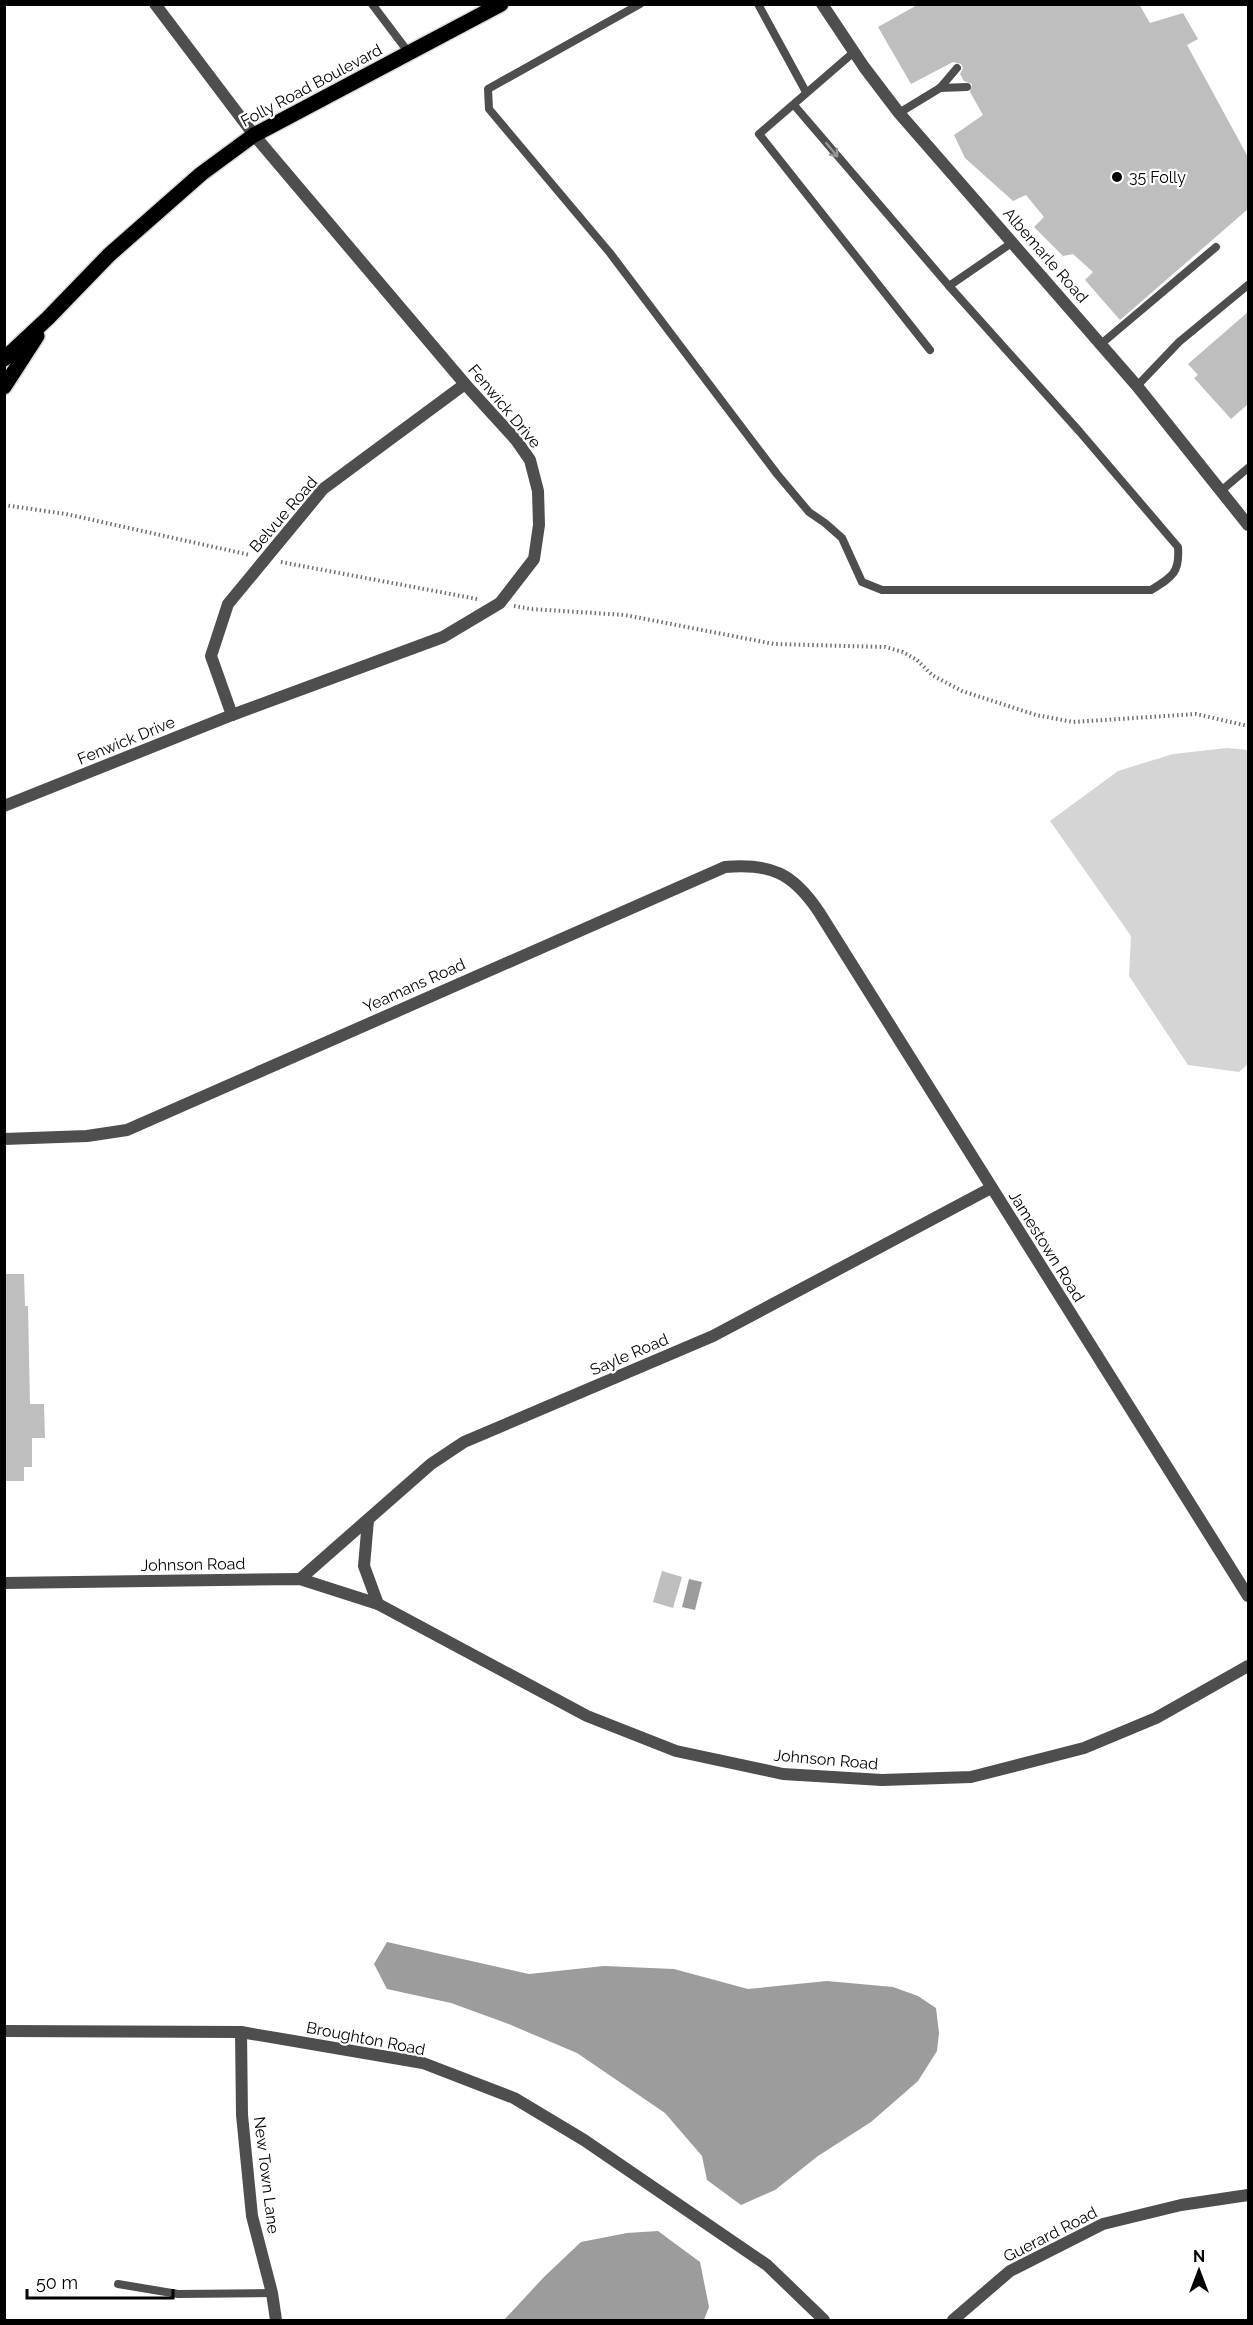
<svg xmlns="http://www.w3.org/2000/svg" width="1253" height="2325" font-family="Raleway,sans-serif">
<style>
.green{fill:#d5d5d5}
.water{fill:#9c9c9c}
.building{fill:#bebebe}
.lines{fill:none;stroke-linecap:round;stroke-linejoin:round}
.primary-casing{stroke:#dbdbdb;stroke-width:18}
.path{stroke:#707070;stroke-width:4;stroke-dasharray:1.5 3;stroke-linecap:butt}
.service{stroke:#4e4e4e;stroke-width:8}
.minor{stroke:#4e4e4e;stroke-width:12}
.tertiary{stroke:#4e4e4e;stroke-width:12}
.primary{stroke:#000;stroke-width:15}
.oneway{stroke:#959595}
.poi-dot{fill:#000;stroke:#fff;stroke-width:2}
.labels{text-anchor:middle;stroke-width:4.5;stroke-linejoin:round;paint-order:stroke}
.street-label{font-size:16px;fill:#000;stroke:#fff}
.poi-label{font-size:16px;fill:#000;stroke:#fff;text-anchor:start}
</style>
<rect width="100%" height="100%" fill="#fff"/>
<!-- green -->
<path class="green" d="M1227,748L1248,750V1064L1239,1072L1188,1065L1129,976L1131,936L1050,821L1118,771L1173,754Z"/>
<!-- water -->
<g class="water">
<path d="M689,1579L702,1582L695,1610L682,1607Z"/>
<path d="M387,1942L529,1974L604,1966L674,1969L748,1989L827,1981L893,1987L918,1996L936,2008L939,2033L937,2051L918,2081L871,2122L818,2156L775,2190L741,2205L707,2180L702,2156L665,2113L577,2053L506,2023L451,2003L387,1989L374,1964Z"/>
<path d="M658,2231L700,2262L709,2307L704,2320H504L544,2277L581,2242L627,2233Z"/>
</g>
<!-- building -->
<g class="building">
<path d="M919,4H1139L1150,23L1183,13L1198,39L1187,45L1248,157V209L1120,320L1085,280L1093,272L1073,254L1063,256L1034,227L1044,217L1026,195L1013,201L965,158L954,135L983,115L970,92L972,84L964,81L960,74L963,68L961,64L953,62L911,84L878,27Z"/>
<path d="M1248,312V404L1231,419L1194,378L1198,375L1188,364Z"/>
<path d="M4,1274H24L25,1306H28L30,1404H44L45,1438H32V1467H24V1481H4Z"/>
<path d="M662,1571L682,1577L673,1608L653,1602Z"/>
</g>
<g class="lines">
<defs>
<g id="primary">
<path d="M4,359L48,318L109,255L201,174L254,135L501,4"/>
<path d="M4,387L37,336"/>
</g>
</defs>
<!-- primary casing -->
<use href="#primary" class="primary-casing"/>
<!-- path -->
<g class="path">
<path d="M4,505L66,514L250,555"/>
<path d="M281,562L477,599"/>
<path d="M514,606L531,609L625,615L774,644L885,647L903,652L917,660L932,675L962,691L1036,715L1073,722L1196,714L1248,726"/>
</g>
<!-- service -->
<g class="service">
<path d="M372,4L409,53"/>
<path d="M640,4L488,89L489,109L610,253L777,474L809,512L825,523L842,538L862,582L882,590H1151C1172,577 1180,573 1178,547L1079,431L949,286L794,105"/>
<path d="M758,4L806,92"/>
<path d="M854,52L759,134L930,350"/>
<path d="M940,88L967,87"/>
<path d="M899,113L940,88L957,68"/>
<path d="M949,286L1013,242"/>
<path d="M1101,344L1216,247"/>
<path d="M1137,386L1179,342L1248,285"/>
<path d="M1222,490L1248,468"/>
<path d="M118,2284L178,2294L272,2293"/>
</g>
<!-- minor -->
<g class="minor">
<path d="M232,715L211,656L228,604L323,489L465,384"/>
<path d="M4,806L232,715L443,637L500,603L534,559L539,525L538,491L530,460L516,440L465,384L254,135L155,4"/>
<path d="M4,1139L87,1136L127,1130L725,867C771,863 793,873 819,912L1248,1596"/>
<path d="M368,1520L364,1566L378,1604"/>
<path d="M300,1579L431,1464L464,1442L713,1336L991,1188"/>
<path d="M4,1583L300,1579L378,1604L587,1716L676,1751L783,1774L882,1780L971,1777L1084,1748L1156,1718L1248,1666"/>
<path d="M4,2031L241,2032L423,2063L514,2098L584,2140L767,2265L824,2320"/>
<path d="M241,2032L242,2115L252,2216L272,2293L276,2320"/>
<path d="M953,2320L1010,2271L1103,2224L1181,2205L1248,2195"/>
</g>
<!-- tertiary -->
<path class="tertiary" d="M822,4L864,67L899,113L1137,386L1248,525"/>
<!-- primary -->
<use href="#primary" class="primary"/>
</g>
<!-- one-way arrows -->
<defs><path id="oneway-shaft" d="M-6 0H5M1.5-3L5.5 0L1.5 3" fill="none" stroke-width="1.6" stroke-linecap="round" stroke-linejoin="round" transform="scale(1.5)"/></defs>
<use class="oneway" href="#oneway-shaft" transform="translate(832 150) rotate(50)"/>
<!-- markers -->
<circle class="poi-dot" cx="1117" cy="177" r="6"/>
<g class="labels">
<!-- street labels -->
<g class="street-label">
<text transform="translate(311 85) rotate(-28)" y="6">Folly Road Boulevard</text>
<text transform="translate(1046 255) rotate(49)" y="6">Albemarle Road</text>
<text transform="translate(505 406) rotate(50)" y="6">Fenwick Drive</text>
<text transform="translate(283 514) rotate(-49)" y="6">Belvue Road</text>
<text transform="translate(126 740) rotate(-22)" y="6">Fenwick Drive</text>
<text transform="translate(414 985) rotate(-24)" y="6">Yeamans Road</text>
<text transform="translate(1047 1246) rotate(58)" y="6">Jamestown Road</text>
<text transform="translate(629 1354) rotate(-23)" y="6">Sayle Road</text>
<text transform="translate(193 1564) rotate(-1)" y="6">Johnson Road</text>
<text transform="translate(826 1759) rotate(5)" y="6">Johnson Road</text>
<text transform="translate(366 2038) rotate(11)" y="6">Broughton Road</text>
<text transform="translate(267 2175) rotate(83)" y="6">New Town Lane</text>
<text transform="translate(1050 2234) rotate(-27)" y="6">Guerard Road</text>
</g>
<!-- poi labels -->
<g class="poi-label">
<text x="1129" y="183">35 Folly</text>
</g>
</g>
<!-- border -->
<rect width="1253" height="2325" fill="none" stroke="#000000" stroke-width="12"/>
<!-- north arrow -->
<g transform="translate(1199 2271)" stroke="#ffffff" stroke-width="4.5" paint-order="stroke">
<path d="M0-4.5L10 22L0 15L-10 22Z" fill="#000000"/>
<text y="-9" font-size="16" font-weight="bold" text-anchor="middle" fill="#000000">N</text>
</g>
<!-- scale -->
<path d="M27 2289v9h146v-9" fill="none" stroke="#000000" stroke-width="3"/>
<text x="36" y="2289" font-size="18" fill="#000000" stroke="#ffffff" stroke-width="4.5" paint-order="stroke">50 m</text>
</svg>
